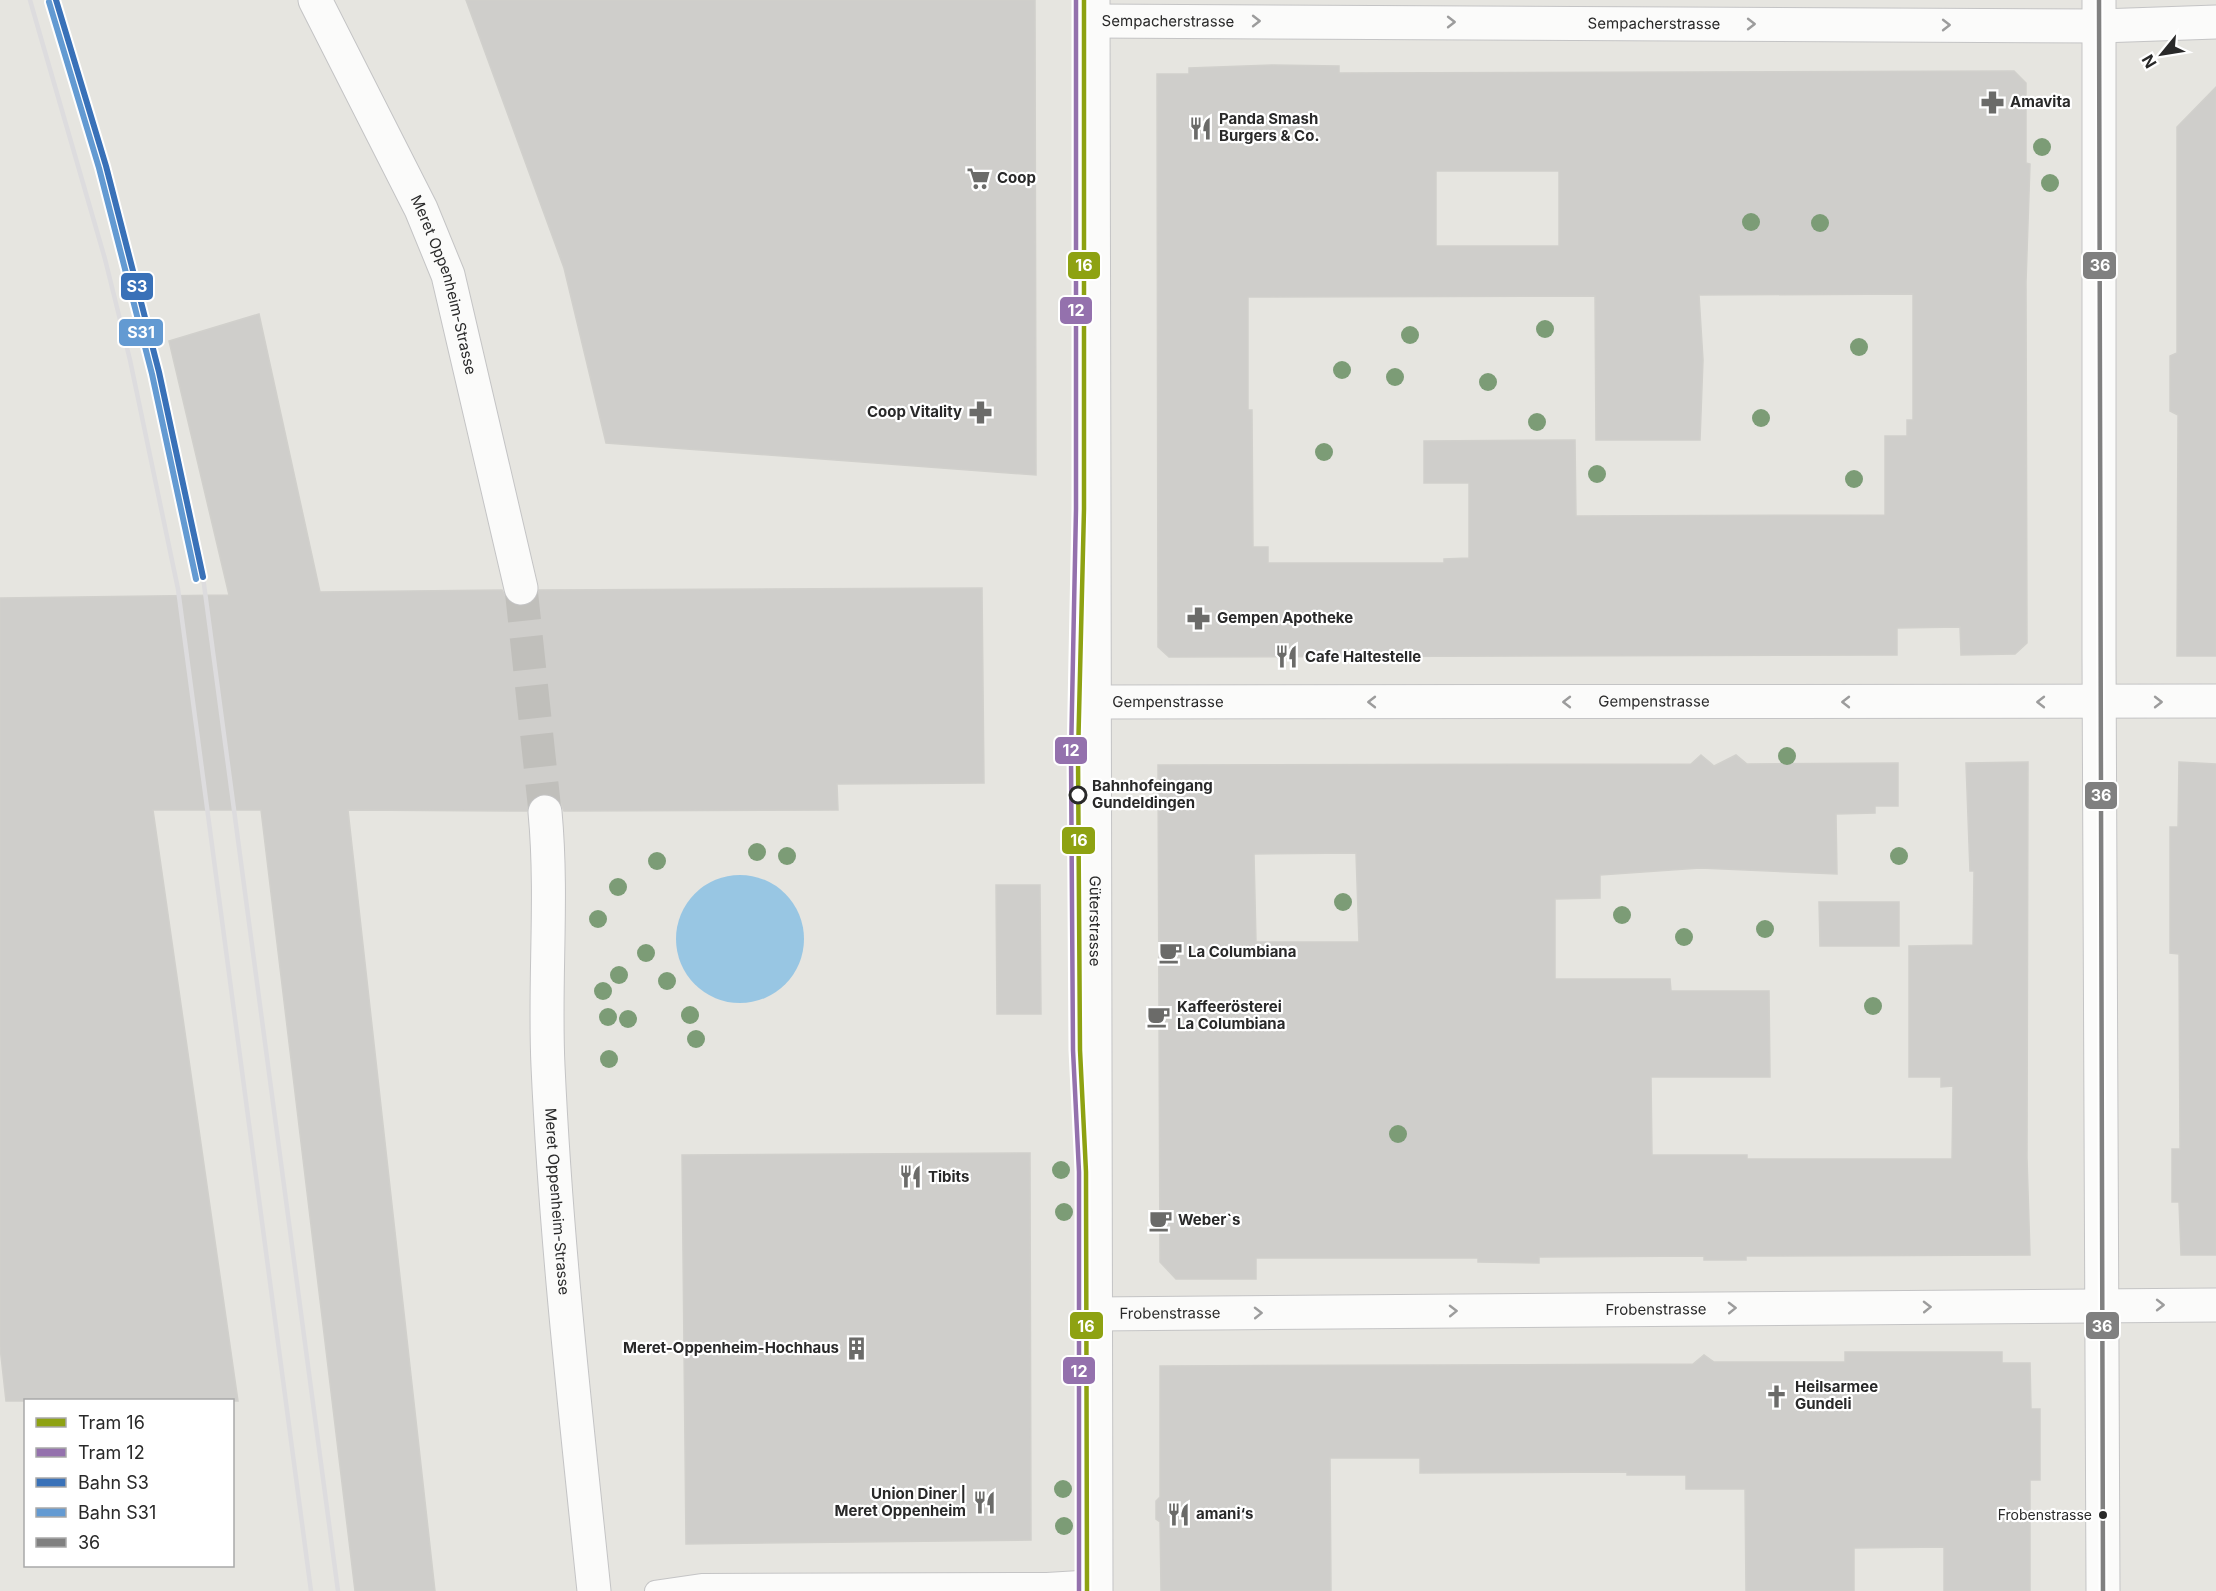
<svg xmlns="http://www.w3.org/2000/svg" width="2216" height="1591" font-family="Inter,sans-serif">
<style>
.water{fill:#98c6e3}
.building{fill:#cfcecb;stroke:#d1d0cc;stroke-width:1.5;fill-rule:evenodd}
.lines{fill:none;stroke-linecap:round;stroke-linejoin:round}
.secondary-tunnel{stroke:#c0bfbb;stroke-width:33;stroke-dasharray:33 16;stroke-linecap:butt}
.lane-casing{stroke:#c4c4c5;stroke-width:22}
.street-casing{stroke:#c4c4c5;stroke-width:35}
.secondary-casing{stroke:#c4c4c5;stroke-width:35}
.lane{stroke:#fbfbfa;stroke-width:20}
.street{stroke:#fbfbfa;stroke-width:33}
.secondary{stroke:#fbfbfa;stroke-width:33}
.rail{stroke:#dddcde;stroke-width:4.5}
.bus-1-casing{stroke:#fff;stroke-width:9}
.bus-1{stroke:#808080;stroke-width:4.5}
.rail-1-casing{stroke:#fff;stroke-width:10}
.rail-2-casing{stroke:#fff;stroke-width:10}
.rail-1{stroke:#3971b8;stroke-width:6}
.rail-2{stroke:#639ad2;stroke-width:6}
.tram-1-casing{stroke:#fff;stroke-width:9}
.tram-2-casing{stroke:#fff;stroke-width:9}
.tram-1{stroke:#8ea212;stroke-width:4.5}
.tram-2{stroke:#9471ad;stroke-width:4.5}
.tree{fill:#7c9c76}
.oneway{stroke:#9c9c9c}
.stop-dot{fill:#fff;stroke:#292929;stroke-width:3}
.bus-dot{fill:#292929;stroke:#fff;stroke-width:2}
.labels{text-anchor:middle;stroke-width:4.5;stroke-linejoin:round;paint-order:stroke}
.bus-label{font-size:14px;fill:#292929;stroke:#fff;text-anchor:end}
.street-label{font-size:15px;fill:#292929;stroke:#fff}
.poi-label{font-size:15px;font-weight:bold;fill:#292929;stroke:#fff;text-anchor:start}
.stop-label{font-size:15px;font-weight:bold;fill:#292929;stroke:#fff;text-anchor:start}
.line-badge{stroke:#fff;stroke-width:2}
.badge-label{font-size:16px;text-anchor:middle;font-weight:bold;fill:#fff}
</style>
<rect width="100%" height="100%" fill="#e6e5e0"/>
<!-- water -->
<circle class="water" cx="740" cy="939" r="64"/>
<!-- building -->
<g class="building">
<path d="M466,0H1035L1036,475L606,443L564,268Z"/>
<path d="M1273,65L1339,66V73L2014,71L2026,83V163L2030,164L2026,282L2027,643L2015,654L1961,655L1960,627L1897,628V655L1169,657L1158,647L1157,74H1189V68ZM1436,171H1559V246H1436ZM1913,294V420H1907V436H1885V515L1576,516L1575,440L1424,441V483H1469V558L1444,559V563H1268V547H1253L1252,410H1248V297L1595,296L1596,440H1700L1703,360L1699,295Z"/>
<path d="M2216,87V656H2177L2178,415L2170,411V356L2177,353V127Z"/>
<path d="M259,314L320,592L502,590L508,601L516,606H525L534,601L539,590L982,588L984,783L837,784L838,810L564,811L560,801L554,795L544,793L534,797L527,811L348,810L435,1591H355L261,810H153L238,1401H6L0,1347V598L229,595L169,341Z"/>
<path d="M1701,755L1714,766L1736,755L1747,764L1898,763V806H1875V813L1836,814L1837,874L1700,868L1600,875V898L1555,899V979H1670L1671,991H1769L1770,1077H1651L1652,1155H1747V1159H1952L1953,1086L1941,1087V1077H1909V946L1973,945L1974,871H1970L1966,763L2028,762L2027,1158L2030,1255L1746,1256V1260H1704V1256L1539,1257V1263L1478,1262V1258H1256V1279H1176L1160,1262L1158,765L1691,764ZM1356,853L1359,942H1256L1254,854Z"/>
<path d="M2179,762L2216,764V1255H2181L2179,1202H2172V1149H2180L2179,954L2170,953V827H2178Z"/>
<path d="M996,885H1040L1041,1014H997Z"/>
<path d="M1819,902H1899V946H1820Z"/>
<path d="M1030,1153L1031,1540L686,1544L682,1155Z"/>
<path d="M1845,1352H2002V1363H2030L2031,1409H2040V1480H2030V1591H1944V1547L1854,1548V1591H1746L1745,1489H1686V1475H1627V1472L1420,1473V1458H1330L1331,1591H1161L1160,1522L1156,1519V1501L1160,1497V1366L1693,1364L1704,1355L1714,1362H1845Z"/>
</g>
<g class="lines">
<!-- secondary-tunnel -->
<path class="secondary-tunnel" d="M521,588L545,812"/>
<defs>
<path id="lane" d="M655,1591L703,1584L1047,1583L1096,1580"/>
<g id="street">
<path id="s1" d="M1093,0L1096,1591"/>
<path id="s2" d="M1093,21L2100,26L2216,22"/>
<path id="s3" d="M1093,702L2216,701"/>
<path id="s4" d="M1095,1314L2216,1305"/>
</g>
<g id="secondary">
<path id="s5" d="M315,0L421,209L448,275L521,588"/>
<path d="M2099,0V655L2103,1591"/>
<path id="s6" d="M545,812C553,897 544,982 548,1066C556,1242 576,1416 594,1591"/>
</g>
</defs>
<!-- lane casing -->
<use href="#lane" class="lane-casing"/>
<!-- street casing -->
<use href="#street" class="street-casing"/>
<!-- secondary casing -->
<use href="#secondary" class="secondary-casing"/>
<!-- lane -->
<use href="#lane" class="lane"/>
<!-- street -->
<use href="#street" class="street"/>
<!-- secondary -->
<use href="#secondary" class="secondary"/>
<!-- rail -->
<g class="rail">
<path d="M30,0L105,259L130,360L178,589L311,1591"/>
<path d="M203,577L338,1591"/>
</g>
<defs>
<path id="bus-1" d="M2099,0L2103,1591"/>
</defs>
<!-- bus-1 casing -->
<use href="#bus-1" class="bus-1-casing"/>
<!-- bus-1 -->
<use href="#bus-1" class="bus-1"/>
<defs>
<path id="rail-1" d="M56,0L106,166L159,372L203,577"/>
<path id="rail-2" d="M49,2L99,168L152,374L196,579"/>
</defs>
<!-- rail-1 casing -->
<use href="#rail-1" class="rail-1-casing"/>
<!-- rail-2 casing -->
<use href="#rail-2" class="rail-2-casing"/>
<!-- rail-1 -->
<use href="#rail-1" class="rail-1"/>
<!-- rail-2 -->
<use href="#rail-2" class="rail-2"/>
<defs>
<path id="tram-1" d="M1084,0V509L1078,756L1080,1050L1086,1172L1087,1591"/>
<path id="tram-2" d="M1076,0V509L1071,756L1073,1050L1079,1172V1591"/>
</defs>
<!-- tram-1 casing -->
<use href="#tram-1" class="tram-1-casing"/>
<!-- tram-2 casing -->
<use href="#tram-2" class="tram-2-casing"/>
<!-- tram-1 -->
<use href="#tram-1" class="tram-1"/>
<!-- tram-2 -->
<use href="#tram-2" class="tram-2"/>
</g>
<!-- trees -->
<g class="tree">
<circle cx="2042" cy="147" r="9"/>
<circle cx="2050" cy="183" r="9"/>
<circle cx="1751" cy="222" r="9"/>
<circle cx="1820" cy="223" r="9"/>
<circle cx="1545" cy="329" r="9"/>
<circle cx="1410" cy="335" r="9"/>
<circle cx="1859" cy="347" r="9"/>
<circle cx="1342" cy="370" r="9"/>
<circle cx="1395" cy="377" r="9"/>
<circle cx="1488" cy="382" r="9"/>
<circle cx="1761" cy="418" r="9"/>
<circle cx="1537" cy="422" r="9"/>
<circle cx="1324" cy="452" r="9"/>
<circle cx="1597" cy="474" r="9"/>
<circle cx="1854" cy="479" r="9"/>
<circle cx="1787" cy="756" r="9"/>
<circle cx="757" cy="852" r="9"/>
<circle cx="787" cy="856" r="9"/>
<circle cx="1899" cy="856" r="9"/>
<circle cx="657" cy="861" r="9"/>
<circle cx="618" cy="887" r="9"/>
<circle cx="1343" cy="902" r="9"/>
<circle cx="1622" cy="915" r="9"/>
<circle cx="598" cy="919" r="9"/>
<circle cx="1765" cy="929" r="9"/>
<circle cx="1684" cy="937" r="9"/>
<circle cx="646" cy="953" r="9"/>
<circle cx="619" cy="975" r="9"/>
<circle cx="667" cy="981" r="9"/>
<circle cx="603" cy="991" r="9"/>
<circle cx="1873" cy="1006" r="9"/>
<circle cx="690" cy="1015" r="9"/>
<circle cx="608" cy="1017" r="9"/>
<circle cx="628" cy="1019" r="9"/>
<circle cx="696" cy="1039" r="9"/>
<circle cx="609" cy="1059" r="9"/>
<circle cx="1398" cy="1134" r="9"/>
<circle cx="1061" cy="1170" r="9"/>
<circle cx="1064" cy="1212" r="9"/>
<circle cx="1063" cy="1489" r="9"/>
<circle cx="1064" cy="1526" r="9"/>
</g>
<!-- one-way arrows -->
<defs><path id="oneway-chevron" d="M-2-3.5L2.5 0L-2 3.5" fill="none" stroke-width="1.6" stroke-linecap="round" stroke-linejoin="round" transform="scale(1.5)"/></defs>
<g class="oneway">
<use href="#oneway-chevron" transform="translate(1256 21)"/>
<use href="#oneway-chevron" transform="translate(1451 22)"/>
<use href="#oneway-chevron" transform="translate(1751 24)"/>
<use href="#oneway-chevron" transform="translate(1946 25)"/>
<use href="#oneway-chevron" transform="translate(1372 702) rotate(180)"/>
<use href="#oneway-chevron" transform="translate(1567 702) rotate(180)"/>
<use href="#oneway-chevron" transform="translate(1846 702) rotate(180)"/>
<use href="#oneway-chevron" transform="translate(2041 702) rotate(180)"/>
<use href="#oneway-chevron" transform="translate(2158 702)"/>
<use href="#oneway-chevron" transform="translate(2160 1305)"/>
<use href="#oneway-chevron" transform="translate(1927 1307) rotate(-1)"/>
<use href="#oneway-chevron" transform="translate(1732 1308) rotate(-1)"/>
<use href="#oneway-chevron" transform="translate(1453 1311) rotate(-1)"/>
<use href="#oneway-chevron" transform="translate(1258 1313) rotate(-1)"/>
</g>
<!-- icons -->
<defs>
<symbol id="pharmacy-bare" viewBox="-9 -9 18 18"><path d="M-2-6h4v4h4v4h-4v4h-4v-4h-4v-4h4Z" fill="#6b6b69" stroke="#fff" stroke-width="2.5" paint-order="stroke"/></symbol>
<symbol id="restaurant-bare" viewBox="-9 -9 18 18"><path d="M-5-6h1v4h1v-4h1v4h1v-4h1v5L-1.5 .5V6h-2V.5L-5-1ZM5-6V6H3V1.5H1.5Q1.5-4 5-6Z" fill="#6b6b69" stroke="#fff" stroke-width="2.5" paint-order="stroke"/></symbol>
<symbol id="supermarket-bare" viewBox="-9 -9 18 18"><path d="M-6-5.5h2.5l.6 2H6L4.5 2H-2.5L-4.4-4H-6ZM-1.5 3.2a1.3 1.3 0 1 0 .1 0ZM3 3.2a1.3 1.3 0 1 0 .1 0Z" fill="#6b6b69" stroke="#fff" stroke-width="2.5" paint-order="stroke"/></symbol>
<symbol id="cafe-bare" viewBox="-9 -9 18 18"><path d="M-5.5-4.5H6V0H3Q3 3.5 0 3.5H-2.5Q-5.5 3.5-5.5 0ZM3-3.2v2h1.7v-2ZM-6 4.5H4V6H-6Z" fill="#6b6b69" stroke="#fff" stroke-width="2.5" paint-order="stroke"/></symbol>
<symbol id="building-bare" viewBox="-9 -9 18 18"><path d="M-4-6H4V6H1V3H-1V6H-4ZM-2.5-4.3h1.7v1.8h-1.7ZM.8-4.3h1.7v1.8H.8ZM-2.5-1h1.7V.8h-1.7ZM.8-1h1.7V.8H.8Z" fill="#6b6b69" stroke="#fff" stroke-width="2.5" paint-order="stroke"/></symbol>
<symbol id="church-bare" viewBox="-9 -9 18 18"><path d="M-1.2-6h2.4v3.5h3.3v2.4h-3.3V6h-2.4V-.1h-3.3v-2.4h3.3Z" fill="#6b6b69" stroke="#fff" stroke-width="2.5" paint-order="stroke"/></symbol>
</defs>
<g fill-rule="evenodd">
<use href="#pharmacy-bare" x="1976" y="86" width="33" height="33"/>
<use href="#restaurant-bare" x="1184" y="112" width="33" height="33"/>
<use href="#supermarket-bare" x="962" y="162" width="33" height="33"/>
<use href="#pharmacy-bare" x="964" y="396" width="33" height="33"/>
<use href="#pharmacy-bare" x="1182" y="602" width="33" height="33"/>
<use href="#restaurant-bare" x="1270" y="640" width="33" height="33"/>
<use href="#cafe-bare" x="1154" y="936" width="33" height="33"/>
<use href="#cafe-bare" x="1142" y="1000" width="33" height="33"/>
<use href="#restaurant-bare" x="894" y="1160" width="33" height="33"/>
<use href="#cafe-bare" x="1144" y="1204" width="33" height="33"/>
<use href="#building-bare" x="840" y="1332" width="33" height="33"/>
<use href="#church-bare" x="1760" y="1380" width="33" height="33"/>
<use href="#restaurant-bare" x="968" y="1486" width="33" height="33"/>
<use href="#restaurant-bare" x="1162" y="1498" width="33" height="33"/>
</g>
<!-- markers -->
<circle class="stop-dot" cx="1078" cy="795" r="8"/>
<circle class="bus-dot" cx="2103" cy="1515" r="5"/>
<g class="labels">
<!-- bus labels -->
<g class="bus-label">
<text x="2092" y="1520">Frobenstrasse</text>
</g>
<!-- street labels -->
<g class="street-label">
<text dy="5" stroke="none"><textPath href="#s2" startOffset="75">Sempacherstrasse</textPath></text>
<text dy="5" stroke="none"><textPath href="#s2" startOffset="561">Sempacherstrasse</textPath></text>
<text dy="5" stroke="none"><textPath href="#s5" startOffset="314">Meret Oppenheim-Strasse</textPath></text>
<text dy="5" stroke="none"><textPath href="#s3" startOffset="75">Gempenstrasse</textPath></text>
<text dy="5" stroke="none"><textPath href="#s3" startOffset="561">Gempenstrasse</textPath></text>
<text dy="5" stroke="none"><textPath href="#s1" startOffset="921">Güterstrasse</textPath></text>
<text dy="5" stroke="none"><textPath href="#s6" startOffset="390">Meret Oppenheim-Strasse</textPath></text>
<text dy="5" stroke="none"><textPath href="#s4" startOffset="561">Frobenstrasse</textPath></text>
<text dy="5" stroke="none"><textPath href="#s4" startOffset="75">Frobenstrasse</textPath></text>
</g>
<!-- poi labels -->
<g class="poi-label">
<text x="2010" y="107">Amavita</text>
<text x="1219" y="124">Panda Smash<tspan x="1219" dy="17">Burgers &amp; Co.</tspan></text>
<text x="997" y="183">Coop</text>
<text x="962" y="417" text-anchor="end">Coop Vitality</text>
<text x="1217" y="623">Gempen Apotheke</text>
<text x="1305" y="662">Cafe Haltestelle</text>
<text x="1188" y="957">La Columbiana</text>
<text x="1177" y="1012">Kaffeerösterei<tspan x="1177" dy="17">La Columbiana</tspan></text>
<text x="928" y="1182">Tibits</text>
<text x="1178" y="1225">Weberˋs</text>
<text x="839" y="1353" text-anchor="end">Meret-Oppenheim-Hochhaus</text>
<text x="1795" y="1392">Heilsarmee<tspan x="1795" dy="17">Gundeli</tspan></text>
<text x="966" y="1499" text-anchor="end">Union Diner |<tspan x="966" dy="17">Meret Oppenheim</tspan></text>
<text x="1196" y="1519">amani‘s</text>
</g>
<!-- stop labels -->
<g class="stop-label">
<text x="1092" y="791">Bahnhofeingang<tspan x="1092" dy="17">Gundeldingen</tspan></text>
</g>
</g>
<g class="line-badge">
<rect x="2082" y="251" width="35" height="29" rx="6" fill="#808080"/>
<rect x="1067" y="251" width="34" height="29" rx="6" fill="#8ea212"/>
<rect x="120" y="272" width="34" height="29" rx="6" fill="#3971b8"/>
<rect x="1059" y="296" width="34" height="29" rx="6" fill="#9471ad"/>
<rect x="118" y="318" width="46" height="29" rx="6" fill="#639ad2"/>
<rect x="1054" y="736" width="34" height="29" rx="6" fill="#9471ad"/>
<rect x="2084" y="781" width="34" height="29" rx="6" fill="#808080"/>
<rect x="1061" y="826" width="35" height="29" rx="6" fill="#8ea212"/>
<rect x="1069" y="1311" width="35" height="29" rx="6" fill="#8ea212"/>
<rect x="2085" y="1311" width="35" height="29" rx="6" fill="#808080"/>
<rect x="1062" y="1356" width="34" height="29" rx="6" fill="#9471ad"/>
</g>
<g class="badge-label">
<text x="2100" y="271">36</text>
<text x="1084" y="271">16</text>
<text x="137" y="292">S3</text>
<text x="1076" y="316">12</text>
<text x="141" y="338">S31</text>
<text x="1071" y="756">12</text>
<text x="2101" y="801">36</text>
<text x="1079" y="846">16</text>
<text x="1086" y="1332">16</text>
<text x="2102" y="1332">36</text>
<text x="1079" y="1377">12</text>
</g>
<!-- legend -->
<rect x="24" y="1399" width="210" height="168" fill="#ffffff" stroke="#a9a9a9" stroke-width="1.5"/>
<rect x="36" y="1418" width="30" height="9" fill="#8ea212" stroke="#a9a9a9" stroke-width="1.5"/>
<text x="78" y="1429" font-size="18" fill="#292929">Tram 16</text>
<rect x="36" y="1448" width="30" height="9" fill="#9471ad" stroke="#a9a9a9" stroke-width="1.5"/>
<text x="78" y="1459" font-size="18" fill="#292929">Tram 12</text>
<rect x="36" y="1478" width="30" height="9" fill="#3971b8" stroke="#a9a9a9" stroke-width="1.5"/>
<text x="78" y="1489" font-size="18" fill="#292929">Bahn S3</text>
<rect x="36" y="1508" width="30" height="9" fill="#639ad2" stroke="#a9a9a9" stroke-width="1.5"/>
<text x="78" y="1519" font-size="18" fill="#292929">Bahn S31</text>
<rect x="36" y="1538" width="30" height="9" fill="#808080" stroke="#a9a9a9" stroke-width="1.5"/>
<text x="78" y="1549" font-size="18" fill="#292929">36</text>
<!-- north arrow -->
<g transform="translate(2162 54) rotate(240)" stroke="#ffffff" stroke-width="4.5" paint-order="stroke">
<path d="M0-4.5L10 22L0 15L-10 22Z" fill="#292929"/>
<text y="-9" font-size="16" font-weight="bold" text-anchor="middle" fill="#292929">N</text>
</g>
</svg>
